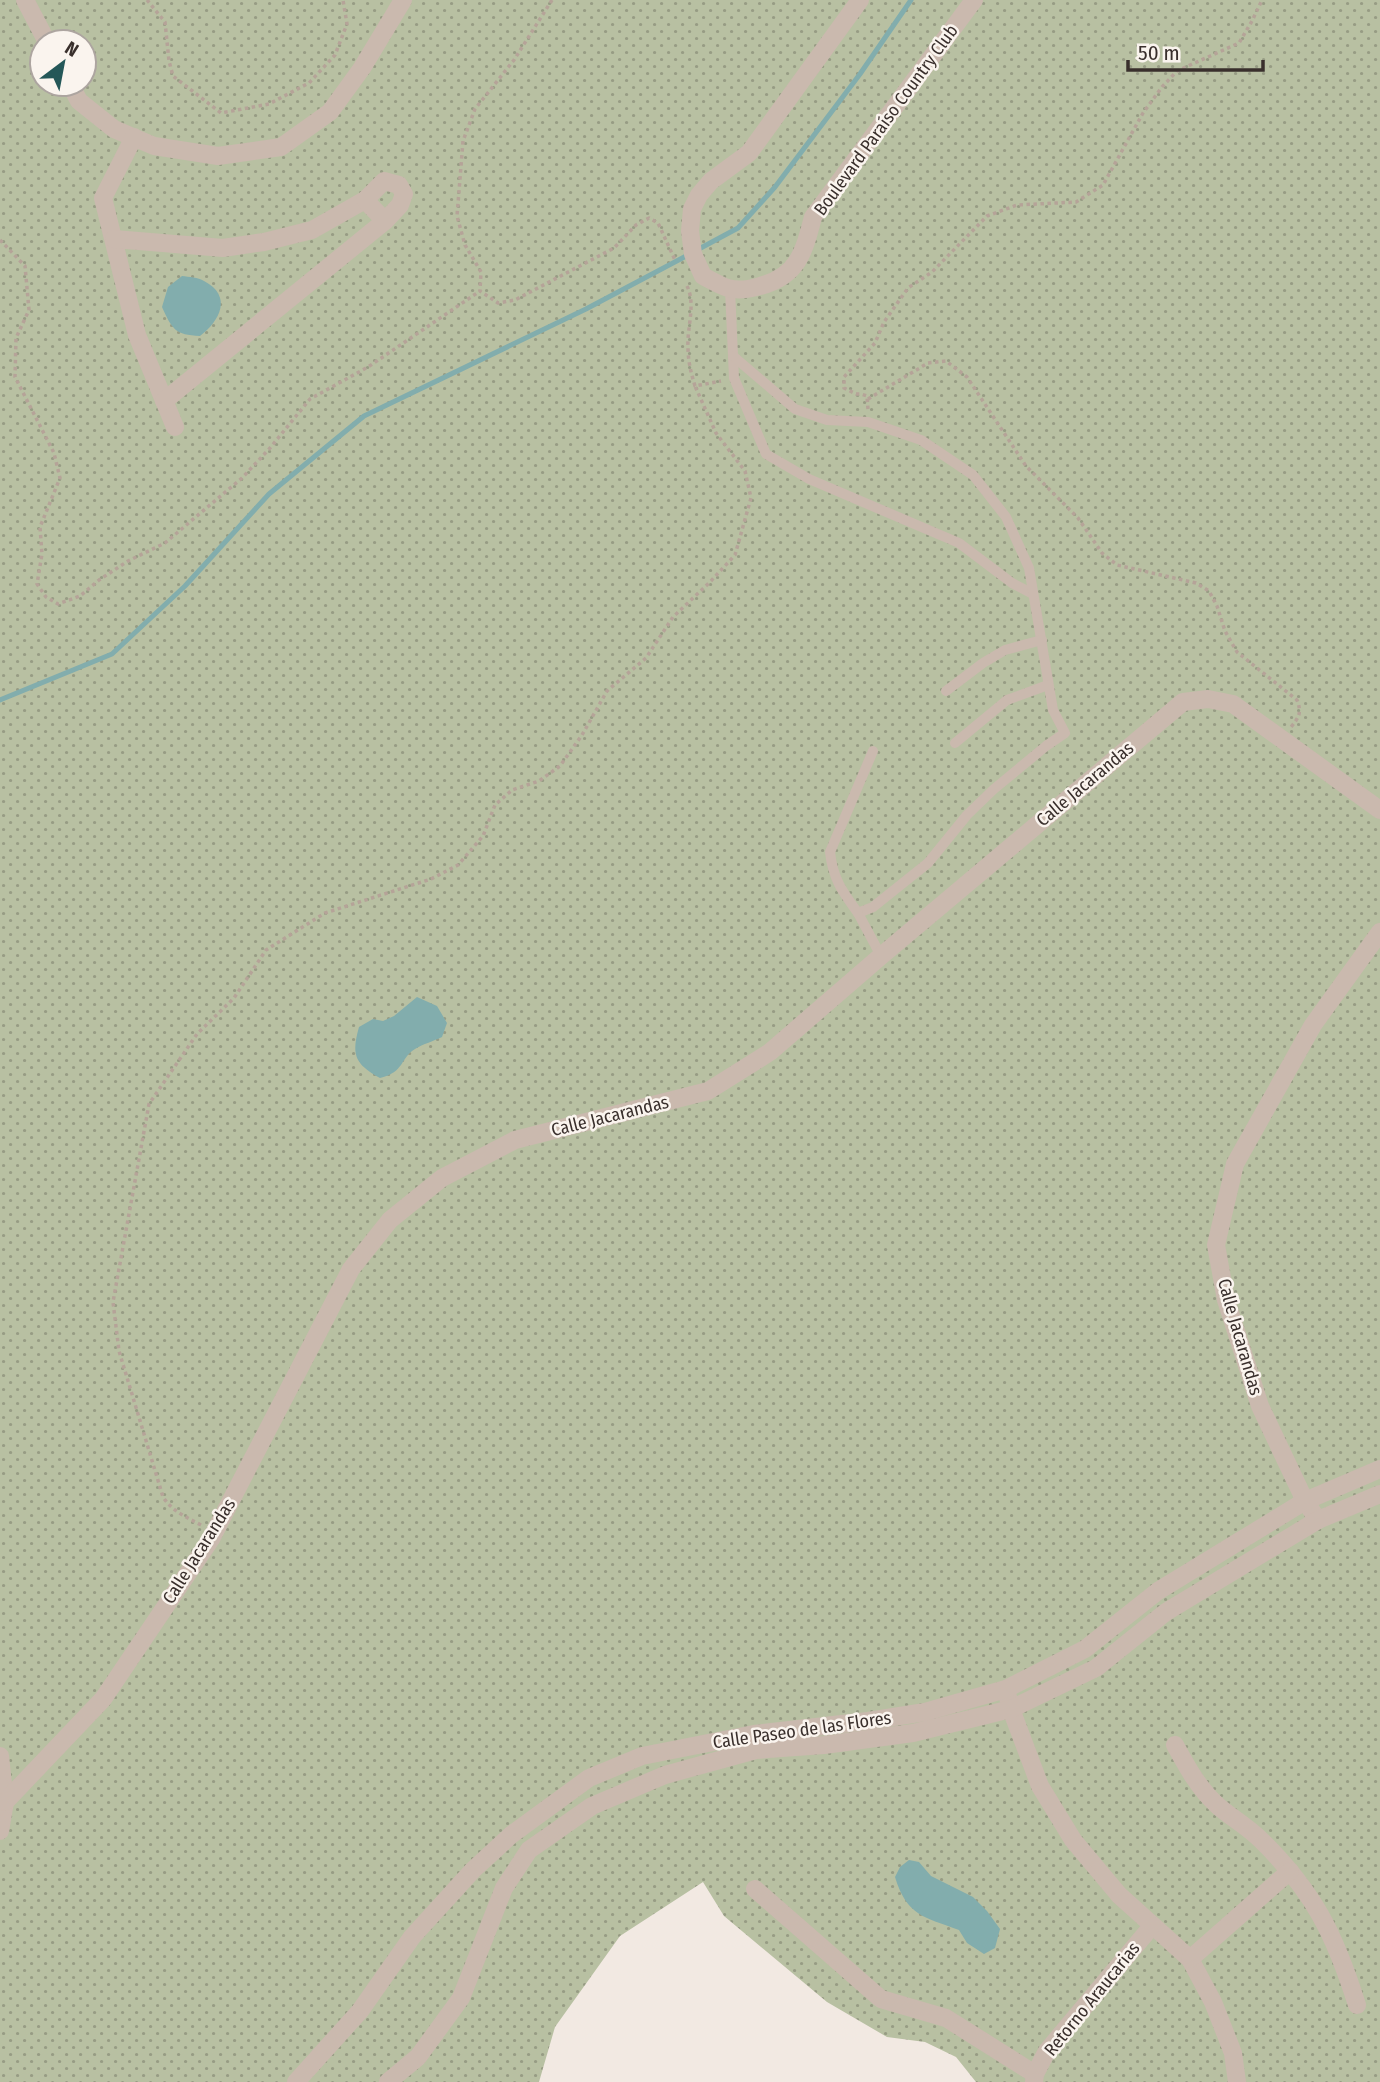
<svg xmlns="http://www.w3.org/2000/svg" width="1380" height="2082" font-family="'Fira Sans Condensed',sans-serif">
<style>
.grass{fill:url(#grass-dots);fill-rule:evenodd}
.water{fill:#82adad}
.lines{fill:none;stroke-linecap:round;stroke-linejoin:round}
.stream{stroke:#82adad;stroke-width:5}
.path{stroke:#b5a398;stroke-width:3.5;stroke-dasharray:3.5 3.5;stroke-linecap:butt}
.service{stroke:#cab9ae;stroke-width:10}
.minor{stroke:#cab9ae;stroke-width:18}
.tertiary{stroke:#cab9ae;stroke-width:18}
.labels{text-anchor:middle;stroke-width:5;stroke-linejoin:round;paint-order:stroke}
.street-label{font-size:18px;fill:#392f2c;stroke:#faf4ee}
</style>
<defs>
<pattern id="grass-dots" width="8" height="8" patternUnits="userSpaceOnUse" patternTransform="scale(1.75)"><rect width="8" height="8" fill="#b8c0a2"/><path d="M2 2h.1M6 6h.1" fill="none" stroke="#979c84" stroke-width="1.8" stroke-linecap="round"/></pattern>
</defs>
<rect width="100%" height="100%" fill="#f2e9e2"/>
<!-- grass -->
<path class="grass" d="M0,0H1380V2082H976L956,2057L925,2042L887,2037L827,2002L724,1916L703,1882L620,1936L555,2027L539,2082H0ZM42,42H84V84H42Z"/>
<!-- water -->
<g class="water">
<path d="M182,276C189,277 198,277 204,281C233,296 220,321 200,336C175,335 172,329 162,307L168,287Z"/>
<path d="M417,997L437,1006L447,1023L442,1037C434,1041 423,1044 415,1049C400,1058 405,1072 380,1078C355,1064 351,1055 359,1027L373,1019L383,1021L394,1016Z"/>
<path d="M909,1860L919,1862L931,1876L973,1897L987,1911L1000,1929L995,1948L984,1954L967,1943L959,1930C924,1917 907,1916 895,1877L900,1867Z"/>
</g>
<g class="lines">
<!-- stream -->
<g class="stream">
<path d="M697,250L738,228L775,187L860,74L911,0"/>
<path d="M0,700L112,654L185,586L269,494L364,416L586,309L688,255"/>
</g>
<!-- path -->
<g class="path">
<path d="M147,0L165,22L169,61L173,76L221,113L269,104L309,83L335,55L347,24L343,0"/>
<path d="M552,0L514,60L475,109L463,141L457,216L465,245L481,272L480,291L498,303L515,300L614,248L636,225L649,218L658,223L675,260"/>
<path d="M0,240L25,266L29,310L16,338L15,377L54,453L60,478L40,527L42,554L37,584L46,597L58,604L80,596L99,580L128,561L165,543L242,478L270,448L310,399L368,367L480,291"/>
<path d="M687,286C696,304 687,327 688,347C688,361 691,373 695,386L721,381"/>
<path d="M868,399L928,363L946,361L967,377L1026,466L1078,518L1102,553L1117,565L1196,583L1209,591L1217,606L1225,631L1237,652L1297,700C1302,713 1299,717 1291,727"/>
<path d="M868,409L867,396L861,394H856L844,388V377L875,343L884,322L908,288L932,272L987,216L1017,205L1076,202L1103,185L1143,113L1162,87L1177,71L1239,43L1252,21L1262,0"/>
<path d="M201,1525C186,1517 172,1511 163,1497L119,1351L113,1302L149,1104L197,1034L234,998L266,950L325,913L431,879L458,865L483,836L495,805L512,790L539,781L560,766L582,735L607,691L646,658L673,617L710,582L735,555L751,498L745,471L716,433L695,386"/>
</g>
<!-- service -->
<g class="service">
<path d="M730,289L734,378L766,454L809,479L959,543L1012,583L1033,594"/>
<path d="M733,356L795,409L827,420L868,422L921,440L973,475L1006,517L1029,568L1053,710L1065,733L1046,746L994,789L967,815L928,863L873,907L858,913L881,956"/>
<path d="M946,691L983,663L1005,650L1042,640"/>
<path d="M955,743L1007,700L1048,685"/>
<path d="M858,913C842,891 833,879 830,852L873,751"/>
</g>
<!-- minor -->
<g class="minor">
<path d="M25,0L47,42"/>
<path d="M860,0L749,153L711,181L699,195L692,209L690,231L693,254L703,276C711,280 719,285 728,288C737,291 750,289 760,286C798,276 804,252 813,217L974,0"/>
<path d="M70,84L79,101L114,129L154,146L218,156L281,147L330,112L362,68L403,0"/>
<path d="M134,137L103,198L137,335L175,427"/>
<path d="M114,239L223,248L264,242L312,230L365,200"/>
<path d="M164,401L385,221L400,205L404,194L399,185L384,181L365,200L385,221"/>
<path d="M1318,1520L1305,1501L1260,1406L1226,1300L1216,1245L1235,1164L1313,1025L1380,932"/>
<path d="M1006,1689L1011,1709L1040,1786L1073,1840L1119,1895L1190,1959L1213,2002L1233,2053L1237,2082"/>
<path d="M1175,1745C1187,1767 1199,1789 1218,1806C1232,1818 1248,1827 1261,1840C1314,1892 1335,1935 1357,2005"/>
<path d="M0,1756L5,1802L0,1831"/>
<path d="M5,1802L103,1699L211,1539L351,1269L390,1220L442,1178L515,1140L708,1091L770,1052L881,956L1183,702L1208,699L1233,704L1380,810"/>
<path d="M755,1889L881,1999L946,2018L1035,2074"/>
<path d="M1190,1959L1290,1871"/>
<path d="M1034,2082L1035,2074L1047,2051L1152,1926"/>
</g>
<!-- tertiary -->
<g class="tertiary">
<path d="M296,2082L360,2011L412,1937L473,1870L511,1835L589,1778L642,1756L754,1734L868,1721L925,1712L1006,1689L1085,1649L1158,1591L1305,1501L1380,1469"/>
<path d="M388,2082L418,2057L461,1998L504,1888L529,1850L592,1806L665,1775L756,1750L824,1745L913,1733L1011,1709L1096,1668L1166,1612L1318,1520L1380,1494"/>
</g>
</g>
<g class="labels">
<!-- street labels -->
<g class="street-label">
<text transform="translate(886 120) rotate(-54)" y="6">Boulevard Paraíso Country Club</text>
<text transform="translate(1085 784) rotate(-40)" y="6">Calle Jacarandas</text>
<text transform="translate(610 1116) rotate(-14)" y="6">Calle Jacarandas</text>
<text transform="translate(1240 1337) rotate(74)" y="6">Calle Jacarandas</text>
<text transform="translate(199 1551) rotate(-58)" y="6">Calle Jacarandas</text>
<text transform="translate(802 1730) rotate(-8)" y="6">Calle Paseo de las Flores</text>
<text transform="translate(1092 1999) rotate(-51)" y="6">Retorno Araucarias</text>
</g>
</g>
<!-- north arrow -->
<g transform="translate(63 63) rotate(32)"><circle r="33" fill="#faf4ee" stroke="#ada5a0" stroke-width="2"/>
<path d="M0-5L12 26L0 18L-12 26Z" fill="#245758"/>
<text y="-10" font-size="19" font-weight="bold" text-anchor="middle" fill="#392f2c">N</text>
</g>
<!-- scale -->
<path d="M1128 60v10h135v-10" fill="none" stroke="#392f2c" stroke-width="3.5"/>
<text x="1138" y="60" font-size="21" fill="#392f2c" stroke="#faf4ee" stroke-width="5" paint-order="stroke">50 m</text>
</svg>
